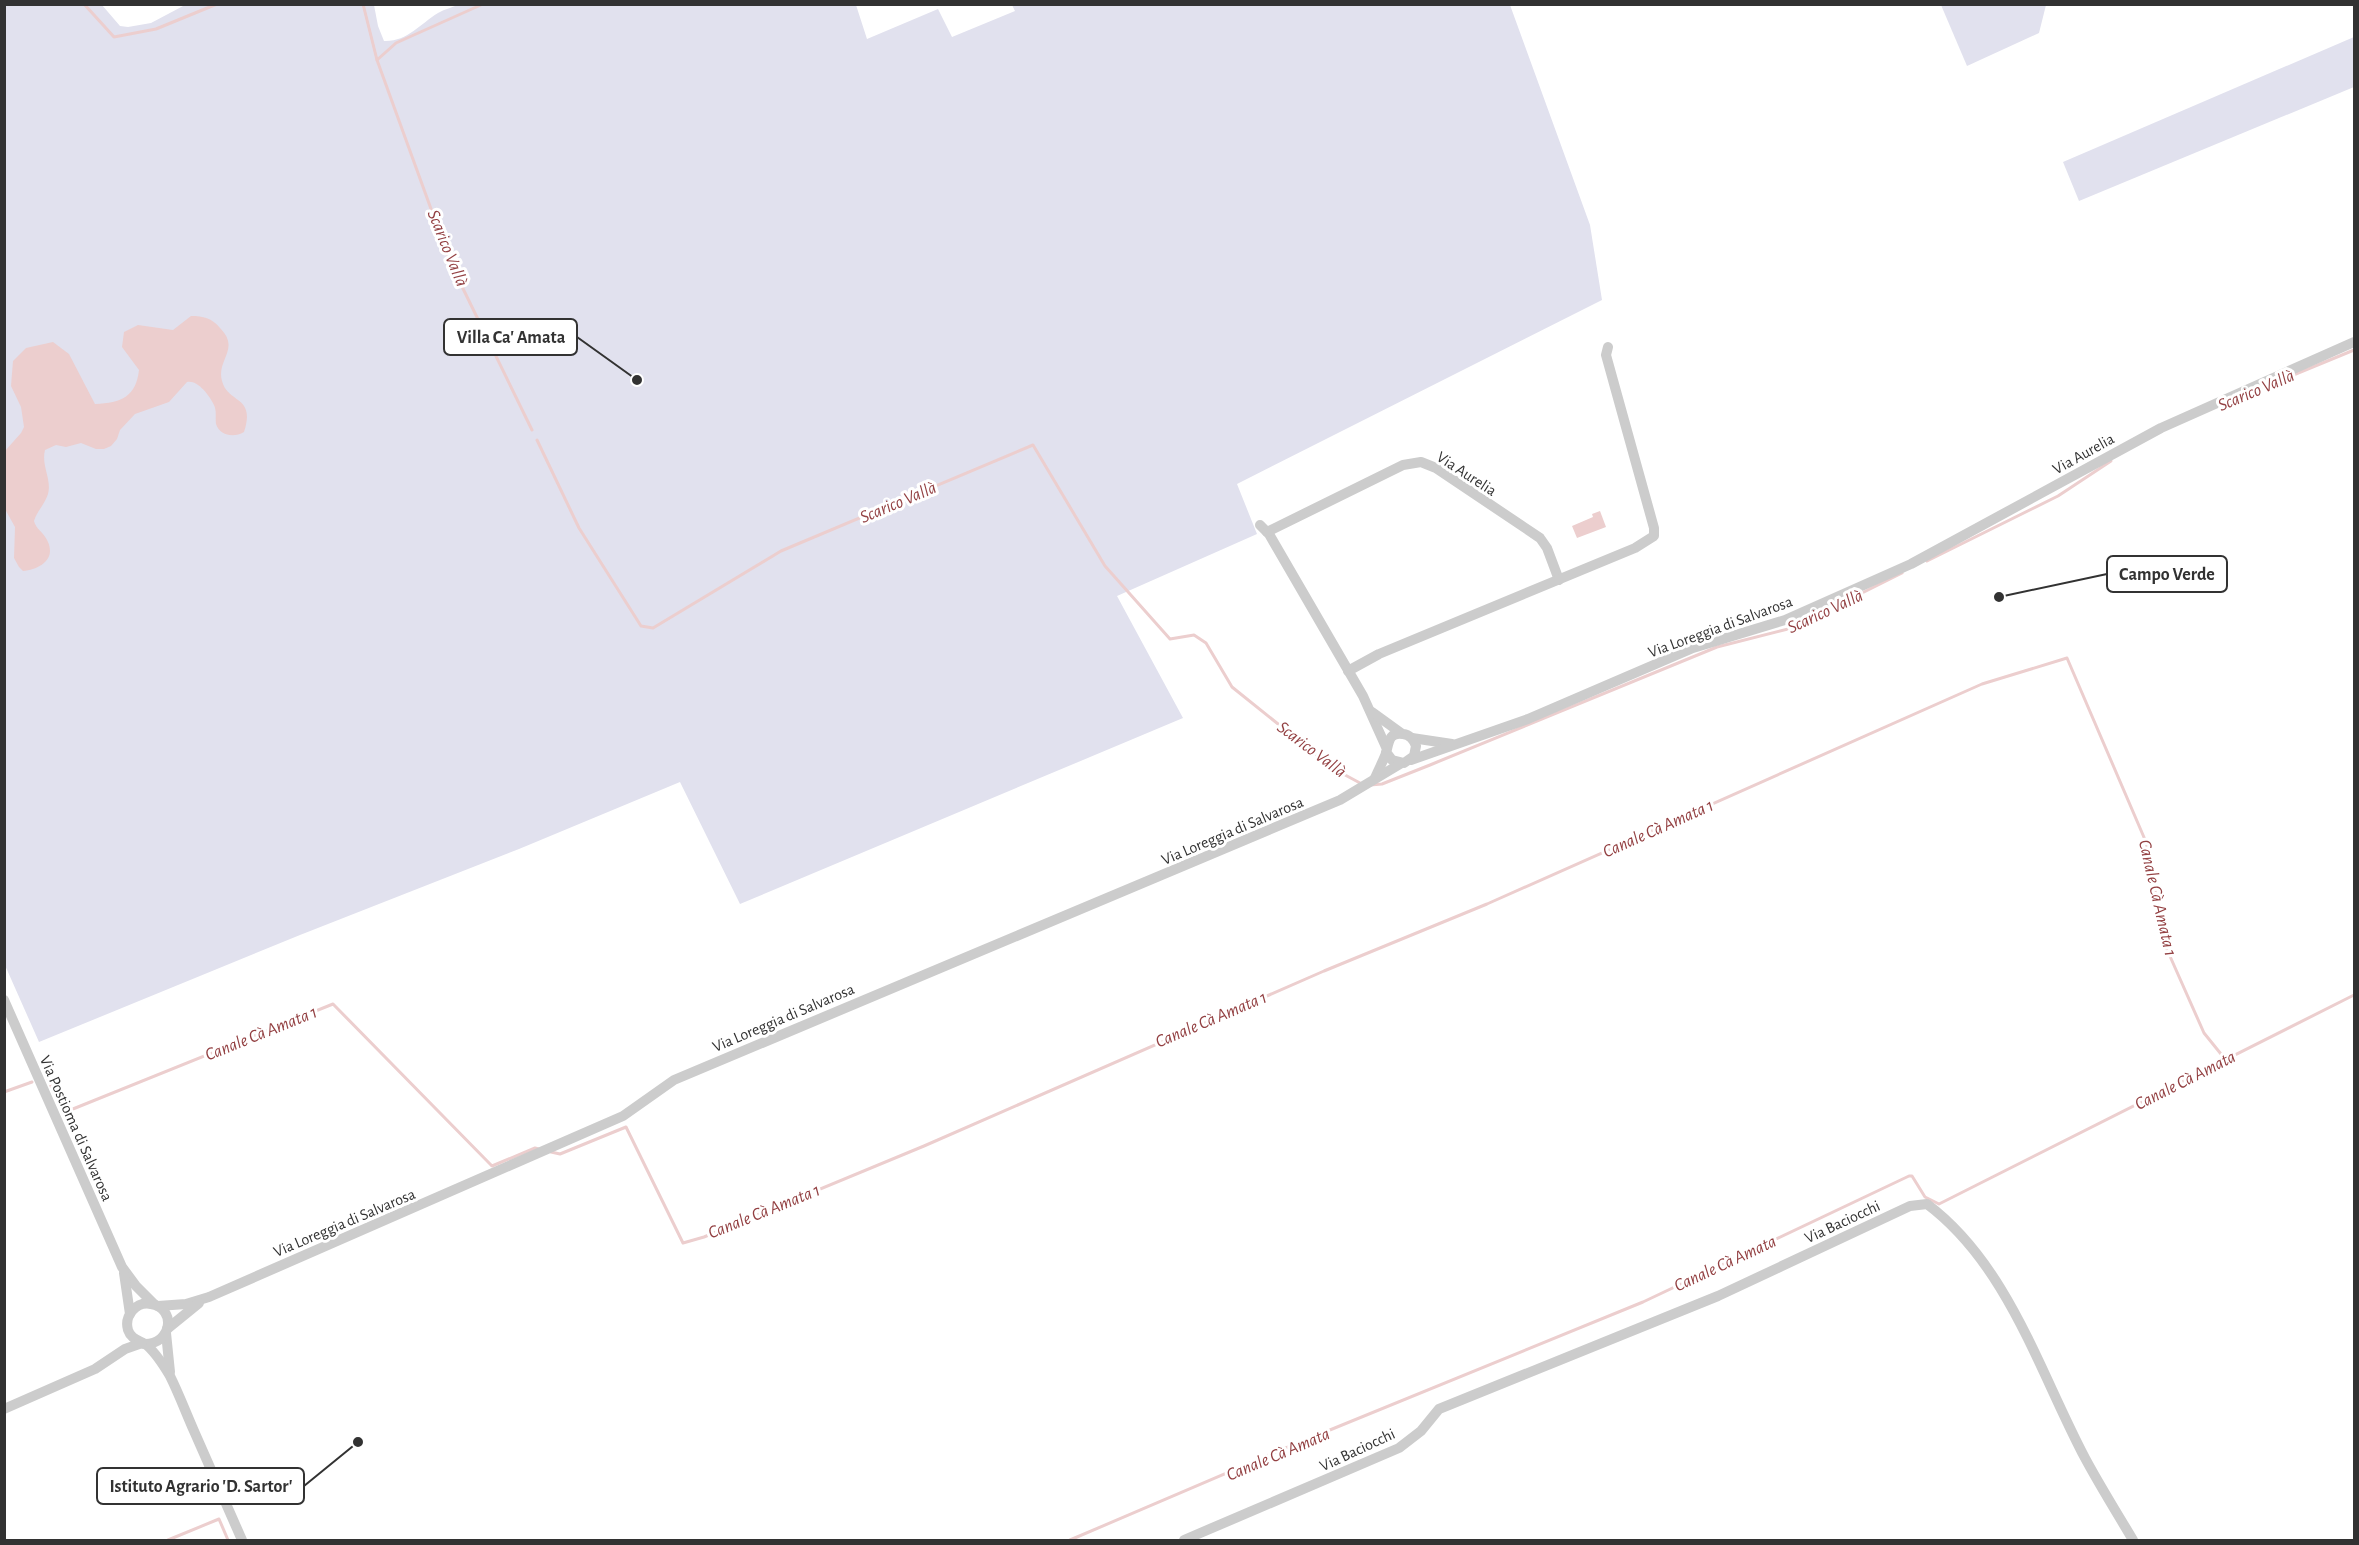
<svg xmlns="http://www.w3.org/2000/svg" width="2359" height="1545" font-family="'Alegreya Sans',sans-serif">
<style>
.green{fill:#e1e1ee}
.water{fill:#eccece}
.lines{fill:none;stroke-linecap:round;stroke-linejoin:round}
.stream{stroke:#eccece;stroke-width:3}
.minor{stroke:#ccc;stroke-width:10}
.labels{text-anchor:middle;stroke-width:6;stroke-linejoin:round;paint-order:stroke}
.street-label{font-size:16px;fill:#323232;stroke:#fff}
.water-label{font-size:18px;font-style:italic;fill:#934042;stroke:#fff}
.leader{fill:none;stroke:#323232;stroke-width:2}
.callout-dot{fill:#323232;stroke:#fff;stroke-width:2}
.callout{fill:#fff;stroke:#323232;stroke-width:2}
.callout-label{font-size:18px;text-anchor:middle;font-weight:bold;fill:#323232}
</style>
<rect width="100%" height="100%" fill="#fff"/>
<!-- green -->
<g class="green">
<path d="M461,4L856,5L867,39L938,9L952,37L1015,11L1012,5H1510L1590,225L1602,300L1237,484L1257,534L1117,596L1183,718L740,904L680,782L519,849L300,935L39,1042L4,963V5H102L120,26L128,27L151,23L185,5H374L378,26L384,41C407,42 420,24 438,13C445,9 453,7 461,4Z"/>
<path d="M1941,5H2046L2039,33L1967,66Z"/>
<path d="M2354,37V87L2079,201L2063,162Z"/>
</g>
<!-- water -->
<g class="water">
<path d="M191,316C203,316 212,318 220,328C241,349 216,360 222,381C228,404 256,395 244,432C234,438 220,436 216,424C215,417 217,412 214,405C209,395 198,380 187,382L169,402L135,414L120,430L117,439L111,446L104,449H96L81,443L66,447L56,445L45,450C41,466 52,479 48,494C45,504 37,511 34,521C36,529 43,532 47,540C57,559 40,569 23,571L19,567L14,558L15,527L5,509V451L21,433L24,427L21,407L11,386L13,361L26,348L53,342L69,354L95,404C122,403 136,396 139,370L122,347L124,332L138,325L173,330Z"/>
<path d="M1600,511L1606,527L1577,538L1572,526L1593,517L1592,514Z"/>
</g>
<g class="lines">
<!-- stream -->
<g class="stream">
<path d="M84,4L114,37L156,29L217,4"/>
<path d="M363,4L377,60L396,43L483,4"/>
<path d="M377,60L451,264L532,430"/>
<path d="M2284,379L2354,350"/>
<path d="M537,440L579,528L641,626L653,628L781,551L1033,445L1105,566L1170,639L1194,635L1206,643L1232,687L1334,769L1360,783"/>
<path d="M1927,561L2058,496L2111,461"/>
<path d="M1370,785L1382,784L1430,765L1717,647L1792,628L1902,573"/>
<path d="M46,1075L59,1103"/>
<path d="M4,1092L32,1082"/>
<path d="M63,1113L333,1004L492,1166L535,1148L539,1149"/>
<path d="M551,1152L560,1154L626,1127L683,1243L704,1237L924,1146L1324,971L1487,904L1982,684L2067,658L2146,842L2165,945L2204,1033L2225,1059"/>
<path d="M168,1540L219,1519L228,1540"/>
<path d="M1070,1540L1276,1452L1643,1302L1909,1176H1912L1925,1197L1939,1204L2354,995"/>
</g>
<!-- minor -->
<g class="minor">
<path d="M1260,525L1269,534L1363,696L1386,747"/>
<path d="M1267,532L1403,465L1421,462L1436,468L1540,538L1547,548L1559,580"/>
<path d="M1348,671L1379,654L1635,548L1654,536V528L1606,355L1608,347"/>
<path d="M1372,712L1401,733"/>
<path d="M1412,738L1452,744"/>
<path d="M1411,760L1528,719L1693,648L1785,620L1911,564L2161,428L2354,342"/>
<path d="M1375,778C1378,771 1382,763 1385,756C1389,746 1387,731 1403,734C1411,735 1414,740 1416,746L1414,756L1404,763L1392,760L1386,752"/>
<path d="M4,1000L122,1267L136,1286L154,1304"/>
<path d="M124,1273L130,1314"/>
<path d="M158,1306L186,1304L209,1297L623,1116L674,1080L1340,800L1400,764"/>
<path d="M167,1329L199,1303"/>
<path d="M166,1333L170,1372"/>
<path d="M144,1344C172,1345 177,1308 151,1304C136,1301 124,1316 128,1330C131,1339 138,1340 145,1344C155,1351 164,1366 170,1376C179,1394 186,1413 194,1431C210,1468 226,1504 242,1540"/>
<path d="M4,1409L95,1369L125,1349L142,1343"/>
<path d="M1184,1540L1399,1448L1421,1431L1439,1409L1718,1296L1910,1206L1927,1204C2008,1265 2039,1371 2085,1458C2100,1486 2117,1513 2133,1540"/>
</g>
</g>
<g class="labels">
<!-- street labels -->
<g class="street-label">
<text transform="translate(2083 453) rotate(-29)" y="6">Via Aurelia</text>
<text transform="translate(1467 473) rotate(33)" y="6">Via Aurelia</text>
<text transform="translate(1720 626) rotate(-20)" y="6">Via Loreggia di Salvarosa</text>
<text transform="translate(1232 830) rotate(-23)" y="6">Via Loreggia di Salvarosa</text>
<text transform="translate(783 1017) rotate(-23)" y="6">Via Loreggia di Salvarosa</text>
<text transform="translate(77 1128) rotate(66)" y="6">Via Postioma di Salvarosa</text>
<text transform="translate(1842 1221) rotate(-25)" y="6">Via Baciocchi</text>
<text transform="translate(344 1222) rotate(-23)" y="6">Via Loreggia di Salvarosa</text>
<text transform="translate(1357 1449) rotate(-25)" y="6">Via Baciocchi</text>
</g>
<!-- water labels -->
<g class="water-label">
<text transform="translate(448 248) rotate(68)" y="6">Scarico Vallà</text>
<text transform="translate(2256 390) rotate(-23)" y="6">Scarico Vallà</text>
<text transform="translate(898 502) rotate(-23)" y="6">Scarico Vallà</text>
<text transform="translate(1825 611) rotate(-25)" y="6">Scarico Vallà</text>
<text transform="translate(1312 749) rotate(37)" y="6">Scarico Vallà</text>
<text transform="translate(1658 828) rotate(-24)" y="6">Canale Cà Amata 1</text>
<text transform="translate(2158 898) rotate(77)" y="6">Canale Cà Amata 1</text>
<text transform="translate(1211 1019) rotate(-23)" y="6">Canale Cà Amata 1</text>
<text transform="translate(261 1033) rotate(-22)" y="6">Canale Cà Amata 1</text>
<text transform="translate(2185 1080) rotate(-27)" y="6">Canale Cà Amata</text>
<text transform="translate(764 1211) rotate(-22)" y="6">Canale Cà Amata 1</text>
<text transform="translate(1725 1263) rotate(-25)" y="6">Canale Cà Amata</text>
<text transform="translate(1278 1454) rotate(-23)" y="6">Canale Cà Amata</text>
</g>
</g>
<!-- callouts -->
<path class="leader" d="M637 380L577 337M1999 597L2107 574M358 1442L304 1486"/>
<g class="callout-dot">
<circle cx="637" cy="380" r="6"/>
<circle cx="1999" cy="597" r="6"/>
<circle cx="358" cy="1442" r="6"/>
</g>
<g class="callout">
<rect x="444" y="319" width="133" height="36" rx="6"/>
<rect x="2107" y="556" width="120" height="36" rx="6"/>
<rect x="97" y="1468" width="207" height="36" rx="6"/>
</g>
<g class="callout-label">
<text x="511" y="343">Villa Ca' Amata</text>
<text x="2167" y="580">Campo Verde</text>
<text x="201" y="1492">Istituto Agrario 'D. Sartor'</text>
</g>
<!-- border -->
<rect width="2359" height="1545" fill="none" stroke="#323232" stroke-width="12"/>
</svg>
